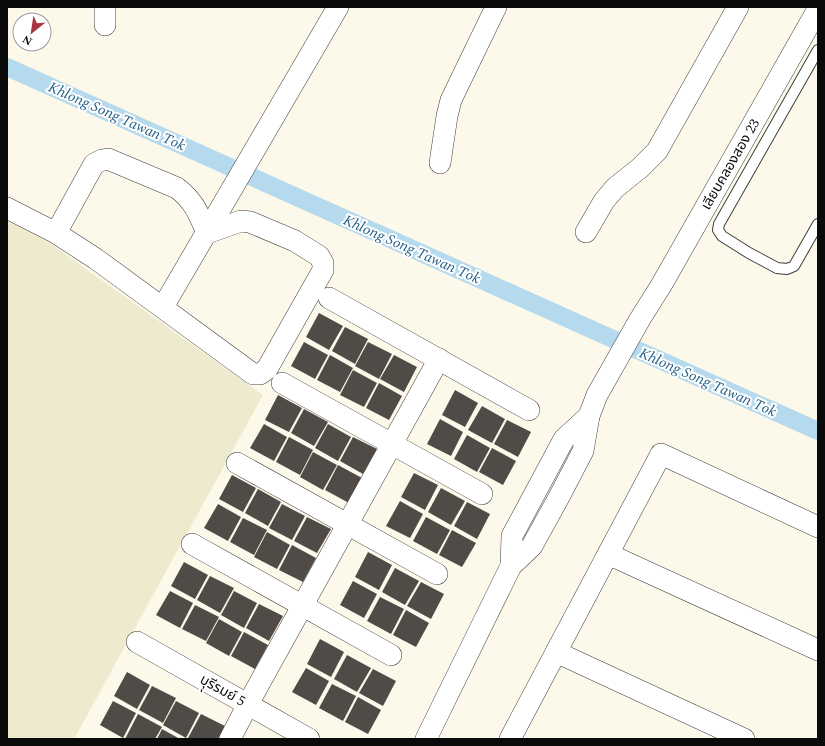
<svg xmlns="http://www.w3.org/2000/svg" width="825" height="746" font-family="Spectral,'Noto Sans Thai',serif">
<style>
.farmland{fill:#eeeace}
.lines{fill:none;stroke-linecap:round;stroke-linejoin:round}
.canal{stroke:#b6daed;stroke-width:18}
.building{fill:#514b48}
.service-casing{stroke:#3d3d3d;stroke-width:12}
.minor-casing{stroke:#3d3d3d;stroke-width:22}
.service{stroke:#fff;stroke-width:10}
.minor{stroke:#fff;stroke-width:21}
.labels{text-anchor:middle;stroke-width:4;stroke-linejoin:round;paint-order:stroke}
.street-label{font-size:14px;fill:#0a0a0a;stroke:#fff}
.water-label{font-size:15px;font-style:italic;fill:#26628a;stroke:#fff}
</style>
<rect width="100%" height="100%" fill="#fcf8ea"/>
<!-- farmland -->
<path class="farmland" d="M7,221L45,240L263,395L74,739H7Z"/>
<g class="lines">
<!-- canal -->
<path class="canal" d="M7,67L818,431"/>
</g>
<!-- building -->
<g class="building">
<path d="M319,313L343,326L329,350L306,337Z"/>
<path d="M345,327L368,339L355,364L332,351Z"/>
<path d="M304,342L328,355L315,379L291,366Z"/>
<path d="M368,342L392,354L379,379L355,366Z"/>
<path d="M330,355L353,368L340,392L317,380Z"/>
<path d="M394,355L417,367L404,392L380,379Z"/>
<path d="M353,370L377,383L364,407L340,395Z"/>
<path d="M379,383L402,396L389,420L366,408Z"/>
<path d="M455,390L478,403L465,427L442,415Z"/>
<path d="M278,395L302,408L289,432L265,420Z"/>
<path d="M482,406L505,419L492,443L468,430Z"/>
<path d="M304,409L328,422L314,446L291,433Z"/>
<path d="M440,419L463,432L451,456L427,444Z"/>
<path d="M507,420L531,432L518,457L494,444Z"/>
<path d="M264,424L287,437L274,461L250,448Z"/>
<path d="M328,424L351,437L338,461L315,448Z"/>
<path d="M467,435L490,448L477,472L454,459Z"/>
<path d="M289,437L313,450L300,475L276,462Z"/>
<path d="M353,437L377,449L363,474L340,461Z"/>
<path d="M492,448L516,461L503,485L479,472Z"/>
<path d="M313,452L337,465L323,490L300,477Z"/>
<path d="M338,465L362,478L349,503L325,490Z"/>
<path d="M414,473L438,485L425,510L401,497Z"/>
<path d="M232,475L256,488L243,512L219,499Z"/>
<path d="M441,488L465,501L451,525L428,512Z"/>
<path d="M258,489L281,502L268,526L245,513Z"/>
<path d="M400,501L423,514L410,538L386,526Z"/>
<path d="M467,502L490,514L477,539L454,526Z"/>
<path d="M218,504L241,517L228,541L204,528Z"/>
<path d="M282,504L305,516L292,540L269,528Z"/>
<path d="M307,517L331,529L317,553L294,541Z"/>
<path d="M426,517L450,530L437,554L413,541Z"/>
<path d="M243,518L267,530L254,555L230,542Z"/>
<path d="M452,530L476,543L462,567L439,555Z"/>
<path d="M267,532L290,545L277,569L254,557Z"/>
<path d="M292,545L316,558L303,582L279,570Z"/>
<path d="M368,552L392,565L379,590L355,577Z"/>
<path d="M184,562L208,575L195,599L171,586Z"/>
<path d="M395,568L419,581L405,605L382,592Z"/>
<path d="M210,576L234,588L220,613L197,600Z"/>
<path d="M353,581L377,594L364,618L340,605Z"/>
<path d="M421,582L444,594L431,619L407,606Z"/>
<path d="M170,591L193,603L180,628L156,615Z"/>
<path d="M234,591L257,603L244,628L221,615Z"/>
<path d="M380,597L404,609L391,634L367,621Z"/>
<path d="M259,604L283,616L269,641L246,628Z"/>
<path d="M195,605L219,617L206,641L182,629Z"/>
<path d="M406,610L429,623L416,647L393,635Z"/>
<path d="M219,619L242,632L229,656L206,643Z"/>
<path d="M244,632L268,645L255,669L231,656Z"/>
<path d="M320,639L344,652L331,677L307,664Z"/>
<path d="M347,655L371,668L357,692L334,679Z"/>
<path d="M306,668L329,681L316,705L292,692Z"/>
<path d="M373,669L396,681L383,706L359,693Z"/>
<path d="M127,672L150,685L137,709L114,696Z"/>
<path d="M332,684L356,696L343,721L319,708Z"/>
<path d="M152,686L176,698L163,723L139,710Z"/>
<path d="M358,697L381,710L368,734L345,722Z"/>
<path d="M113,701L136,713L123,738L100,725Z"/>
<path d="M176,701L199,713L186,738L163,725Z"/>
<path d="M138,714L162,727L155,739H125Z"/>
<path d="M201,714L225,726L218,739H191L188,738Z"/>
<path d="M162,729L180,739H157Z"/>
</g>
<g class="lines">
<defs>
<path id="service" d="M818,50L719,224L718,230L722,236L749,253L777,268L787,269L794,266L818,224"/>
<g id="minor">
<path d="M105,25V7"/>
<path d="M440,163L447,116L451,100L496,7"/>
<path d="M7,208L56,233L96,259L253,374H260L267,369L323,270V263L319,256L295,241L250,222L241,221L207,233C199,214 194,201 177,188L108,159L102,160L94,164L56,233"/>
<path d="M586,232L604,201L615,188L640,168L657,151L738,7"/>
<path d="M329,298L529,410"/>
<path d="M163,307L338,7"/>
<path d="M282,383L482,494"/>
<path d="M237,463L437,574"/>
<path d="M192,544L391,655"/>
<path d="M608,554L818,650"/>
<path d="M511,566L512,536L564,439L589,416"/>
<path d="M137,642L309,739"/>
<path d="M556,652L744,739"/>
<path d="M230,739L248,704L439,359"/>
<path d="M426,739L511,566L532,546L559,497L583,451L589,416L597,395L640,319L662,284L818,9"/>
<path d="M510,739L661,454L818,527"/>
</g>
</defs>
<!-- service casing -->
<use href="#service" class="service-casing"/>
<!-- minor casing -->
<use href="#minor" class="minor-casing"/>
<!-- service -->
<use href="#service" class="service"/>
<!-- minor -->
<use href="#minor" class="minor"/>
</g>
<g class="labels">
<!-- street labels -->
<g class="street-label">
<text transform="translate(730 164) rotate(-60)" y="5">เลียบคลองสอง 23</text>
<text transform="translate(223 690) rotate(29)" y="5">บุุรีรมย์ 5</text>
</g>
<!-- water labels -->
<g class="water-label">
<text transform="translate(117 116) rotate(24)" y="5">Khlong Song Tawan Tok</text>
<text transform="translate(412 249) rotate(24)" y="5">Khlong Song Tawan Tok</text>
<text transform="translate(708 382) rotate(24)" y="5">Khlong Song Tawan Tok</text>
</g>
</g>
<!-- border -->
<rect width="825" height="746" fill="none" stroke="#0a0a0a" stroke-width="16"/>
<!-- north arrow -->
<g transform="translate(32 32) rotate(210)"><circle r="19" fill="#ffffff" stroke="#9d9d9d"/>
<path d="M0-3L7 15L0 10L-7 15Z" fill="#a73640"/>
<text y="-6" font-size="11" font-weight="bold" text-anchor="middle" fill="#0a0a0a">N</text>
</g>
</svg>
